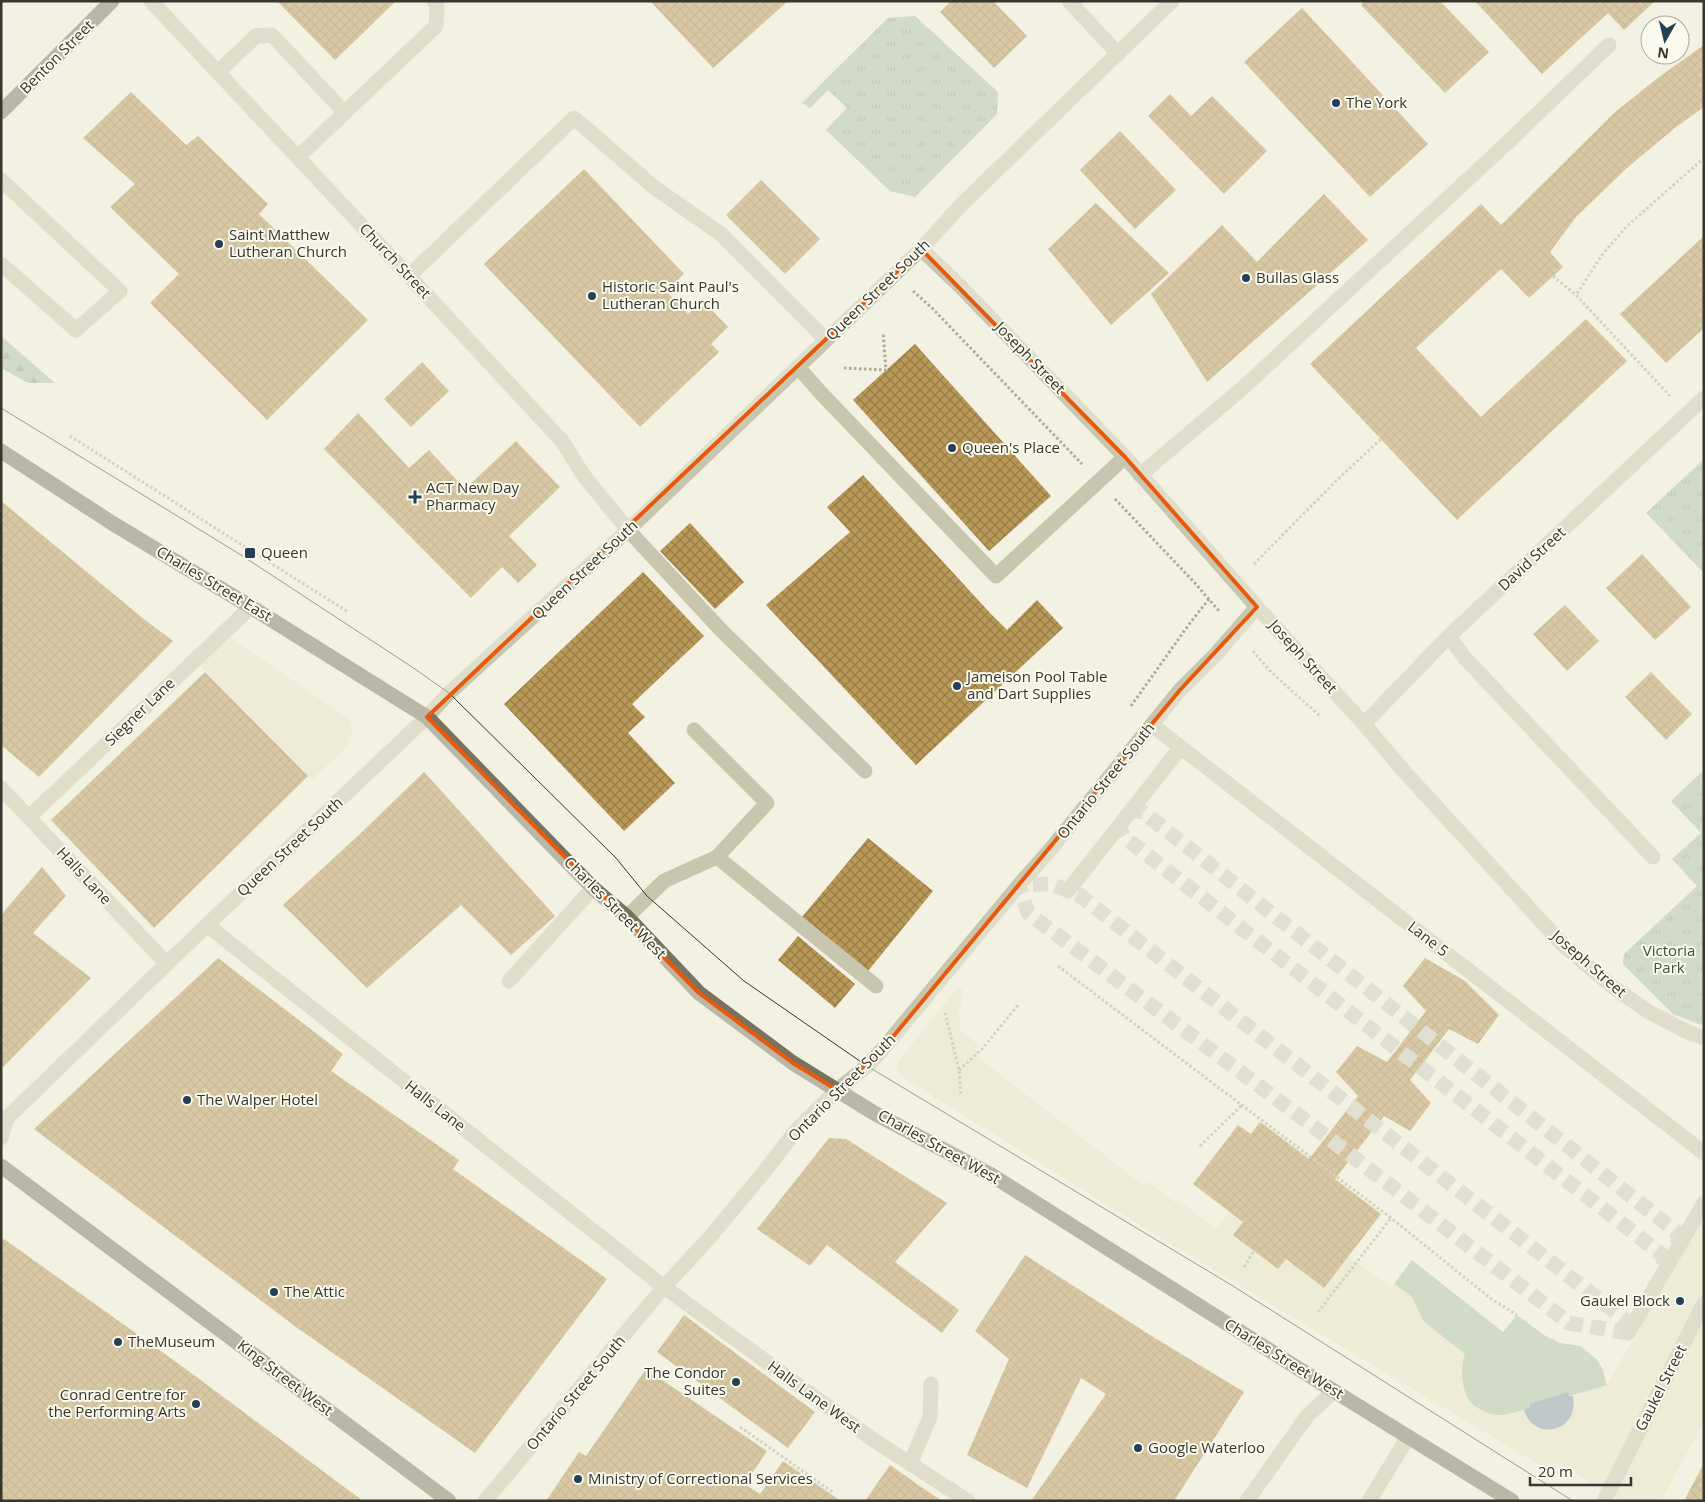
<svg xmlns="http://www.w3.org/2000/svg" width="1705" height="1502" font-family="'Open Sans',sans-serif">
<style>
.grass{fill:url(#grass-tufts)}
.forest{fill:url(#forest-firs)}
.garden{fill:#aac0a3}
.plaza{fill:#e8e7cb}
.water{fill:#8399ac}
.building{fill:url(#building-cross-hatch)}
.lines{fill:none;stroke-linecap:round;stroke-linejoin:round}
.minor-tunnel{stroke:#cdcbbe;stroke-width:15;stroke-dasharray:15 8;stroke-linecap:butt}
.path{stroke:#b0ab95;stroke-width:3;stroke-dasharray:2.5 2.5;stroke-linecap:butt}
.minor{stroke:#c9c6af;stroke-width:15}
.major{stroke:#79725f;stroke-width:15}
.tram{stroke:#38352c;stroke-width:1}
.marked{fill:none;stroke:#e8590c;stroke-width:4;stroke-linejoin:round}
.poi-dot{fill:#253f56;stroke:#f9f9ee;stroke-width:2}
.labels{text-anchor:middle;stroke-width:4;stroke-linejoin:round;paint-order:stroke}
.street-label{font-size:15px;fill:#38352c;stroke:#f9f9ee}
.poi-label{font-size:15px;fill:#38352c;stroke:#f9f9ee;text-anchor:start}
.park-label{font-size:15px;fill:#3a5432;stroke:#f9f9ee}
</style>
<defs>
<pattern id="grass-tufts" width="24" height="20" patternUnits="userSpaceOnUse" patternTransform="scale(1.25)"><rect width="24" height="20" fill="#aac0a3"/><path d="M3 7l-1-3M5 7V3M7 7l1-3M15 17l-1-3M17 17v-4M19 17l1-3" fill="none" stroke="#8b9d85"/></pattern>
<pattern id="forest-firs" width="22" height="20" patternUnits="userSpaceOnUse" patternTransform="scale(1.25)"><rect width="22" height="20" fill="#aac0a3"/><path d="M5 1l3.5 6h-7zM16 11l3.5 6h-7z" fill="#8b9d85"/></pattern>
<pattern id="building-cross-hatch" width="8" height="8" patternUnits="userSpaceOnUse" patternTransform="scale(1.25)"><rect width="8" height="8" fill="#ba9857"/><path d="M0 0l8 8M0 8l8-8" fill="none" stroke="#987d48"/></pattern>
</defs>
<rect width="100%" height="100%" fill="#f2f1e2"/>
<!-- grass -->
<g class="grass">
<path d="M915,16L998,92L997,114L915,197L890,191L826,130L847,108L828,90L810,108L802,103L888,18Z"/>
<path d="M1704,459V573L1646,513Z"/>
<path d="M1704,770V1026L1673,1014L1623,964L1624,954L1697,886L1672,859L1701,833L1671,801Z"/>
</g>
<!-- forest -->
<path class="forest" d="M1,336L55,383H28L1,368Z"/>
<!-- garden -->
<path class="garden" d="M1412,1260L1503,1332L1517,1315L1544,1335L1560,1343L1581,1346L1597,1360L1603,1370L1607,1386L1569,1396L1568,1392L1529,1405L1530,1408C1520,1411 1509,1416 1499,1415C1464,1414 1458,1382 1464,1354L1423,1321L1412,1297L1394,1284Z"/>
<!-- plaza -->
<g class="plaza">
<path d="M223,633L345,716L351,723L352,731L346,747L312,780L195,660Z"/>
<path d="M958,987L962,990V1000L959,1010L960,1029L978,1045V1053L979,1058L1143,1185L1147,1181L1176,1203L1178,1200L1216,1229L1230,1212L1243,1222L1234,1235L1278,1269L1286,1259L1324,1287L1349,1256L1391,1288L1394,1284L1412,1297L1423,1321L1465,1354L1461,1368L1462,1385L1466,1397L1474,1406L1487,1413L1500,1416L1524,1410L1527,1418L1538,1427L1553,1429L1562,1426L1574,1408L1573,1396L1607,1385L1704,1216V1421L1661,1501H1620L1562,1465L1566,1460L1555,1467L1548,1469L1541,1466L1136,1223L901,1076L896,1069L899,1060Z"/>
</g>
<!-- water -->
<path class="water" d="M1568,1392L1569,1396H1573C1580,1433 1533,1442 1524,1410L1530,1408L1529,1404Z"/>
<!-- building -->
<g class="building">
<path d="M277,1H396L335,60Z"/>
<path d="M650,1H788L713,68Z"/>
<path d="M951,1H993L1027,36L994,68L940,12Z"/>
<path d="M1364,1H1440L1489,52L1445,93L1361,5Z"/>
<path d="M1475,1H1655L1624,30L1608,13L1542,74Z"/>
<path d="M1302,8L1428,144L1370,197L1244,62Z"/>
<path d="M1704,45V107L1676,127L1627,168L1576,217L1550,252L1563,267L1529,298L1501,269L1416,348L1481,417L1586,319L1627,361L1457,520L1310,364L1481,204L1501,225L1614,113L1659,77Z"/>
<path d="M131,92L186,145L198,136L268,204L259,214L368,320L267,420L150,303L179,274L110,207L135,184L83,138Z"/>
<path d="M1170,94L1191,116L1212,96L1267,151L1224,194L1148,116Z"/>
<path d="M1120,131L1176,190L1135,229L1080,170Z"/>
<path d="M584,169L684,274L666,291L688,314L702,300L728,327L711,344L719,352L640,427L484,264Z"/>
<path d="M761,180L820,239L785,274L726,215Z"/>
<path d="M1324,194L1368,240L1207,382L1151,294L1222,225L1257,262Z"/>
<path d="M1096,203L1169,273L1111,325L1048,249Z"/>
<path d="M1704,236V328L1666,363L1620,314Z"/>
<path d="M915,344L1051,496L989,551L853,400Z"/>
<path d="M422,362L449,391L411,427L384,399Z"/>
<path d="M358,413L409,468L429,450L465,489L516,441L560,487L509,536L537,565L518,583L502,567L471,598L324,449Z"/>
<path d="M863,475L991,614L1007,630L1037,600L1063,628L916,765L766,605L850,532L827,507Z"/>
<path d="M1,501L145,620L173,641L39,777L1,745Z"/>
<path d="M690,523L744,582L715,609L660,551Z"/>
<path d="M1642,554L1691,607L1655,640L1606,588Z"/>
<path d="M643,572L704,636L632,704L645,717L628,733L675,783L624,831L504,704Z"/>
<path d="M1565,605L1599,641L1567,671L1533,634Z"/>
<path d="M205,672L308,776L154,928L51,820Z"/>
<path d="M1651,672L1692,714L1666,740L1625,697Z"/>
<path d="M424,772L555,916L511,955L461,905L367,988L283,905L362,832Z"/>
<path d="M868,838L933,891L868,971L802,917Z"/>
<path d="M42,867L66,896L33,933L91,978L1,1069V915Z"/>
<path d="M798,936L855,984L835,1008L778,960Z"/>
<path d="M218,958L343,1054L331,1071L459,1160L453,1169L607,1279L475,1453L296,1327L34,1129Z"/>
<path d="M1425,958L1465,981L1499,1015L1478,1044L1449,1029L1410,1080L1431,1103L1410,1131L1384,1116L1335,1179L1381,1214L1324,1288L1286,1259L1278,1269L1233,1235L1243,1222L1193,1184L1238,1125L1251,1134L1260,1122L1309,1159L1358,1096L1336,1072L1357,1046L1387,1062L1426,1011L1403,986Z"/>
<path d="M829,1138L846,1139L947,1203L895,1262L959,1310L942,1333L827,1245L810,1266L757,1229Z"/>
<path d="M4,1239L183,1367L363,1501H1V1242Z"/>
<path d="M1025,1255L1150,1335L1244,1392L1174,1501H1031L1106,1394L1081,1378L1027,1488L967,1455L1009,1359L975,1331Z"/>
<path d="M684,1315L815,1412L788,1448L657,1352Z"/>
<path d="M646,1369L767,1451L745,1484L760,1494L783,1461L841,1501H546L579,1452L586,1456Z"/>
<path d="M1704,1463V1501H1684Z"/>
<path d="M890,1465L917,1484L942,1501H865Z"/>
</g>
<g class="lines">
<!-- minor-tunnel -->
<g class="minor-tunnel">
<path d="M1129,812L1138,811L1143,812L1678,1233V1246"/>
<path d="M1121,822L1120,830L1124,837L1661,1254L1664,1262V1271"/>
<path d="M1628,1333L1569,1323L1326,1136L1028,913L1019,885L1051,884L1078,894L1624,1319L1629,1329"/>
</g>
<!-- path -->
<g class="path">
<path d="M1553,276L1576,295"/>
<path d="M913,291L933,309L1082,464"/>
<path d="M844,368L886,370L883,332"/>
<path d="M1670,396L1576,295L1602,255L1627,226L1704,158"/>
<path d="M70,436L348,612"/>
<path d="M1115,499L1194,582L1220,612"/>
<path d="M1254,564L1336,481L1381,439"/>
<path d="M1253,651L1271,672L1320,716"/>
<path d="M1131,706L1190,623L1209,599"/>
<path d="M1058,966L1391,1218L1490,1298L1517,1315"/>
<path d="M945,1013L959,1070L961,1096"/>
<path d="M959,1070L982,1049L1018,1005"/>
<path d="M1200,1146L1242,1105"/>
<path d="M1244,1267L1254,1251"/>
<path d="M1318,1312L1391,1218"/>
<path d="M740,1427L834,1493"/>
</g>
<!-- minor -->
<g class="minor">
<path d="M151,1L409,276L562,441L584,476L628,530L722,631L865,771"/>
<path d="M1069,1L1118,54"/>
<path d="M218,72L256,36L272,35L345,113"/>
<path d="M298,157L436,26L437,6L434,1"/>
<path d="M1,180L120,291L76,330L1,264"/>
<path d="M921,249L960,286L1125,457L1257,607L1364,724L1401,768L1564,946L1613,987L1649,1012L1690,1033L1704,1038"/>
<path d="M409,276L574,118L655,188L721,234L826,340"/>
<path d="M798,367L819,391L996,576L1125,457"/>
<path d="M1140,475L1245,386L1506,144L1609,45"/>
<path d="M1449,636L1464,657L1653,857"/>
<path d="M1364,724L1449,636L1704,398"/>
<path d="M1152,725L1704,1153"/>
<path d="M1,788L167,964"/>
<path d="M29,817L251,607"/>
<path d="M717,857L876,986"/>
<path d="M1068,891L1181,747"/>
<path d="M627,917L664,881L717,857L767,803L694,730"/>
<path d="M207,925L664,1287L872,1439L968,1501"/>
<path d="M509,981L593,888"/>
<path d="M1,1138L7,1118L207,925L427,717L449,693L628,530L921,249L962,204L1172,1"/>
<path d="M1628,1333L1704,1203"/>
<path d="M910,1464L930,1417L931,1384"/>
<path d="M485,1501L664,1287L710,1237L764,1172L798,1128L837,1090L867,1066L882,1050L1019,885L1050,850L1180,690L1216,654L1257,607"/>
<path d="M1247,1501L1307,1416L1334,1391"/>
<path d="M1369,1501L1408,1437"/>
<path d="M1604,1501L1704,1303"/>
</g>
<!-- major -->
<g class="major">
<path d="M1,112L112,1"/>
<path d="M1,451L112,523L251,607L427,717L593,888L627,917L699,993L793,1063L874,1113L993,1176L1334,1391L1512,1501"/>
<path d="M1,1166L449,1501"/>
</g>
<!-- tram -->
<path class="tram" d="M1,408L241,555L412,667L449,693L616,858L647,896L744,981L867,1066L1233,1286L1573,1501"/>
</g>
<!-- marked area -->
<path d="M0 0H1705V1502H0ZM921,249L1125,457L1257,607L1180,690L882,1050L837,1090L793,1063L699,993L427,717Z" fill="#f2f1e2" fill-opacity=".55" fill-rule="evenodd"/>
<path class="marked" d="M921,249L1125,457L1257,607L1180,690L882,1050L837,1090L793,1063L699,993L427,717Z"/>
<!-- markers -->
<g class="poi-dot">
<circle cx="1336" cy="103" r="5"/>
<circle cx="219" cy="244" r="5"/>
<circle cx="1246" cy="278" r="5"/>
<circle cx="592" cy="296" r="5"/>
<circle cx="952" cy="448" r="5"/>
<path d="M412.5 489.5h5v5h5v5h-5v5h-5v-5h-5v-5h5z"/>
<rect x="244" y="547" width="12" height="12" rx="2.5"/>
<circle cx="957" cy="686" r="5"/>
<circle cx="187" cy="1100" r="5"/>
<circle cx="274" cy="1292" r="5"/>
<circle cx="1680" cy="1301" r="5"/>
<circle cx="118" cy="1342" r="5"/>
<circle cx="736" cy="1382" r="5"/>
<circle cx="196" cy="1404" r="5"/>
<circle cx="1138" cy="1448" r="5"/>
<circle cx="578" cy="1479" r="5"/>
</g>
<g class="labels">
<!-- street labels -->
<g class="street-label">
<text transform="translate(57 57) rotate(-45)" y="5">Benton Street</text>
<text transform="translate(395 261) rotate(47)" y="5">Church Street</text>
<text transform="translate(878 290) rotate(-44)" y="5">Queen Street South</text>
<text transform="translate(1030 358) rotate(46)" y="5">Joseph Street</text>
<text transform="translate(1532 559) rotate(-43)" y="5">David Street</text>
<text transform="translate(585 570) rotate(-43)" y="5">Queen Street South</text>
<text transform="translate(214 584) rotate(31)" y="5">Charles Street East</text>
<text transform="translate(1303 657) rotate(48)" y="5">Joseph Street</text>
<text transform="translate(140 712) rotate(-44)" y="5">Siegner Lane</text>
<text transform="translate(1106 781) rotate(-51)" y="5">Ontario Street South</text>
<text transform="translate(290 847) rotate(-43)" y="5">Queen Street South</text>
<text transform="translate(84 876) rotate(47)" y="5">Halls Lane</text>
<text transform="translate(615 908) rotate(45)" y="5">Charles Street West</text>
<text transform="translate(1428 939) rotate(38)" y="5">Lane 5</text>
<text transform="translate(1589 964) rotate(41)" y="5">Joseph Street</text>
<text transform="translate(842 1088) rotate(-45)" y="5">Ontario Street South</text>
<text transform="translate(435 1106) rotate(38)" y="5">Halls Lane</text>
<text transform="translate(939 1147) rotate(29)" y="5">Charles Street West</text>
<text transform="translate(1284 1359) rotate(32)" y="5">Charles Street West</text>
<text transform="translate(285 1378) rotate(37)" y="5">King Street West</text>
<text transform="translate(1661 1388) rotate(-63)" y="5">Gaukel Street</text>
<text transform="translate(576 1393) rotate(-50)" y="5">Ontario Street South</text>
<text transform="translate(814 1397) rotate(36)" y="5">Halls Lane West</text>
</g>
<!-- poi labels -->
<g class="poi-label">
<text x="1346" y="108">The York</text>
<text x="229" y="240">Saint Matthew<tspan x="229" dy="17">Lutheran Church</tspan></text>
<text x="1256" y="283">Bullas Glass</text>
<text x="602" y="292">Historic Saint Paul's<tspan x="602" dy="17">Lutheran Church</tspan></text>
<text x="962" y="453">Queen's Place</text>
<text x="426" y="493">ACT New Day<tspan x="426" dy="17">Pharmacy</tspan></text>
<text x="261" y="558">Queen</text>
<text x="967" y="682">Jameison Pool Table<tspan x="967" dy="17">and Dart Supplies</tspan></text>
<text x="197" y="1105">The Walper Hotel</text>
<text x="284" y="1297">The Attic</text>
<text x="1670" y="1306" text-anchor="end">Gaukel Block</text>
<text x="128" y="1347">TheMuseum</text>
<text x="726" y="1378" text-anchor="end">The Condor<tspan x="726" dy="17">Suites</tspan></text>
<text x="186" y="1400" text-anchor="end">Conrad Centre for<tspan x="186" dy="17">the Performing Arts</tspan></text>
<text x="1148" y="1453">Google Waterloo</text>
<text x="588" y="1484">Ministry of Correctional Services</text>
</g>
<!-- park labels -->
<g class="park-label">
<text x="1669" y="956">Victoria<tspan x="1669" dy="17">Park</tspan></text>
</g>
</g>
<!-- border -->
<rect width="1705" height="1502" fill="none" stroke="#38352c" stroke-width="5"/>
<!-- north arrow -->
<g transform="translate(1665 40) rotate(188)"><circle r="24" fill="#f9f9ee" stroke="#acaba0"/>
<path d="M0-4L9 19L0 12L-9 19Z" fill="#253f56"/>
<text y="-8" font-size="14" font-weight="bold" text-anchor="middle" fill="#38352c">N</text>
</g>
<!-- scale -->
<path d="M1530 1477v8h101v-8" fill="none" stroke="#38352c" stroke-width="2.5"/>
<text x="1538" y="1477" font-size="15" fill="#38352c" stroke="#f9f9ee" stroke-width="4" paint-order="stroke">20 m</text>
</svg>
